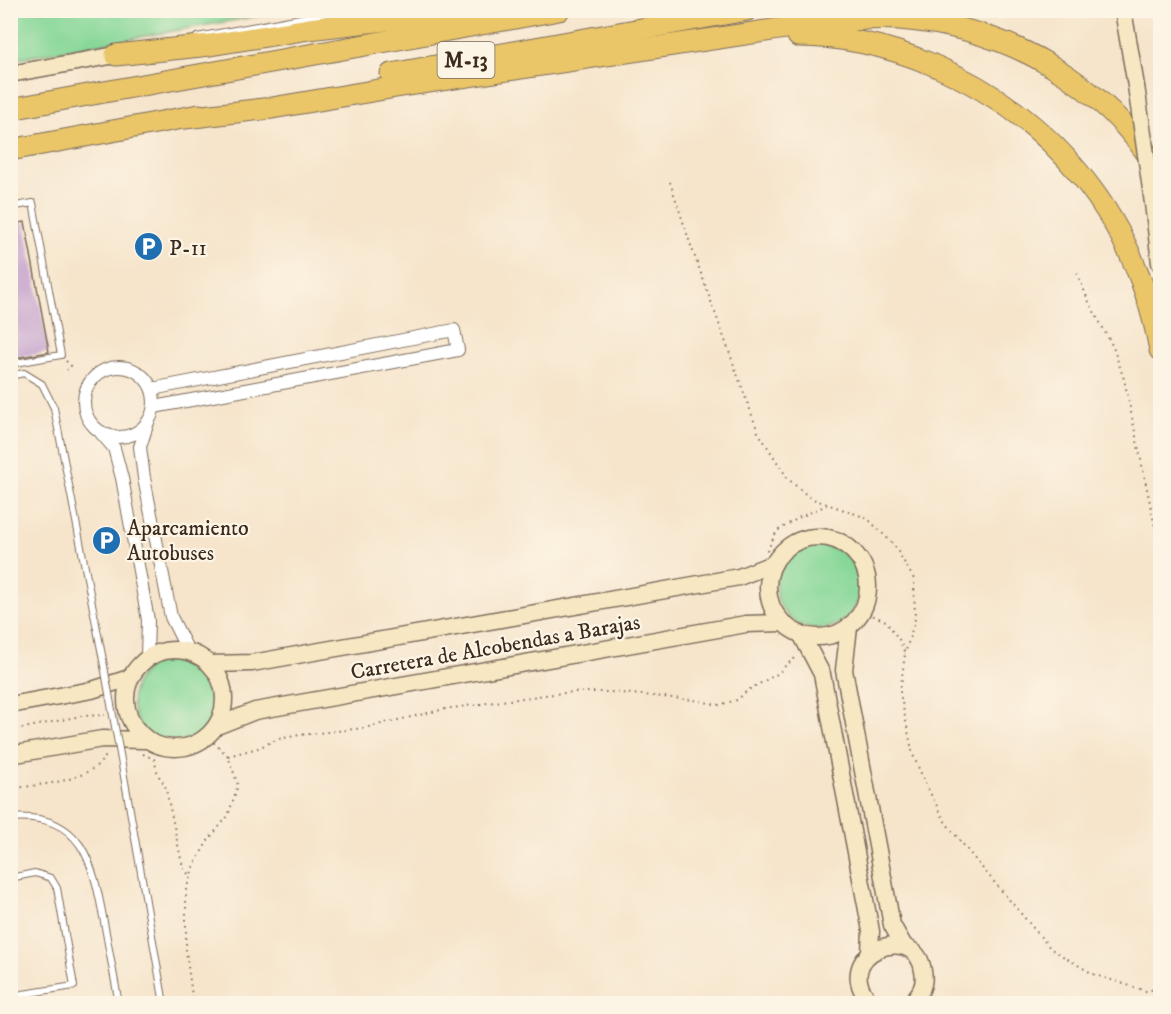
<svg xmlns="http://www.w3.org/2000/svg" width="1171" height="1014" font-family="'IM FELL DW Pica',serif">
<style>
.green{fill:#86d798;stroke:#60805b;stroke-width:1.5}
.building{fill:#c19dcc}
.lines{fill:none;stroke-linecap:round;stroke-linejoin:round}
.lane-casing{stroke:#7c6b5b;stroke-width:8}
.street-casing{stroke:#7c6b5b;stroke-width:14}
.secondary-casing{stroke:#7c6b5b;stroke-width:19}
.highway-casing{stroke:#7c6b5b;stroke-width:23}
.path{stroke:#7c6b5b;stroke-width:2;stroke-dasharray:1.5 4.5;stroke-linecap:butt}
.lane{stroke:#fff;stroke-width:6}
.street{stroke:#fff;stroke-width:12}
.secondary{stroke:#f7e8c3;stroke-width:16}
.highway{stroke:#eac669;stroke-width:21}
.lane-bridge-casing{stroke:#7c6b5b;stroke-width:8;stroke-linecap:butt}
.secondary-bridge-casing{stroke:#7c6b5b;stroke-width:19;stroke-linecap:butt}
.lane-bridge{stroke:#fff;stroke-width:6}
.secondary-bridge{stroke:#f7e8c3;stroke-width:16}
.labels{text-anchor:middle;stroke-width:4.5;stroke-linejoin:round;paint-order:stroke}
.shield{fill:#fcf5e5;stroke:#75675a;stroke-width:1.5}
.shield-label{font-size:21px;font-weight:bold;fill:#3b2a1e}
.poi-label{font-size:22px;fill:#3b2a1e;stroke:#fcf5e5;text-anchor:start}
.street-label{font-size:22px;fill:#3b2a1e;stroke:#fcf5e5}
</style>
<rect width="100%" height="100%" fill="#fcf5e5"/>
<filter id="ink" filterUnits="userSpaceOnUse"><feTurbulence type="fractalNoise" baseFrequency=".0167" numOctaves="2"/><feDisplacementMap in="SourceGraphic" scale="12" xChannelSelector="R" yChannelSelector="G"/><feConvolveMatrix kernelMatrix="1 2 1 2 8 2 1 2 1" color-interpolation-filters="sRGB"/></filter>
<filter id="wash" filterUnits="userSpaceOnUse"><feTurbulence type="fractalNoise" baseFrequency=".008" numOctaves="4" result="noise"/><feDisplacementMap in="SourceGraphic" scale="24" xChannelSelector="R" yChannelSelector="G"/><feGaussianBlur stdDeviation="1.35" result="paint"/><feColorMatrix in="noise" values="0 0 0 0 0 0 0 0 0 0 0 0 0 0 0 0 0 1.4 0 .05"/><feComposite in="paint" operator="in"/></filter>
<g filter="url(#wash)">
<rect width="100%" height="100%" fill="#f6e4cb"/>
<!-- green -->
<g class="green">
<path d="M11,10H286V11L11,60Z"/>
<circle cx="818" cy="587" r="42"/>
<circle cx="174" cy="701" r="42"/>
</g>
<g id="blocks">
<!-- building -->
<path class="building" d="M25,222L49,352L10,359V224Z"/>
</g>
</g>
<g filter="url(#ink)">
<use href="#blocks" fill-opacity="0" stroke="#7c6b5b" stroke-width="1.5"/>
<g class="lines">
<defs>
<g id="lane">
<path d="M197,37L344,10"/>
<path d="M10,207L33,203L61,355L10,364"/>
<path d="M10,376L24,373L42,384L54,408L102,655"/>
<path d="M127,793L164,1004"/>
<path d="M10,818C84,812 93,864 104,922C109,949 114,976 119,1004"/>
<path d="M10,878L35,873L51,878L57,888L74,986L10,996"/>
</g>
<g id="street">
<circle cx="119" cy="402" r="35"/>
<path d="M152,389L454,330L458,350L154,407"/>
<path d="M148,422L140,447L144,478L171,617L188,651"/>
<path d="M101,433L114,448L122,478L148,620L147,658"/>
</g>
<g id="secondary">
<path d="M1123,10L1136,86"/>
<path d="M10,74L116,55"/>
<path d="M1153,203L1160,263"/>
<circle cx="818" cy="587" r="50"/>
<path d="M849,627L844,670L892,925L904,946"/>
<path d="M801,634L822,674L871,931L870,952"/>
<circle cx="175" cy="699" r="49"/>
<path d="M211,664L252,663L739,577L772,564"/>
<path d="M10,705L92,690L129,678"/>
<path d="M217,726L255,711L746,624L783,623"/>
<path d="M10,755L102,739L144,740"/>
<path d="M872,1004C825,955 916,919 923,971C926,985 920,994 910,1004"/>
</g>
<g id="highway">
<path d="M798,36C843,36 890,47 931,64C1054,116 1136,219 1160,350"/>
<path d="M116,55L210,45L309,29L470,10"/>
<path d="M391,74L747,10"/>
<path d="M10,109L559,10"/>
<path d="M185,118L272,108L396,87L799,26C832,22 865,17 899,19C1006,27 1103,80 1160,173"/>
<path d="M10,150L199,115"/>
</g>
</defs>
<!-- lane casing -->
<use href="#lane" class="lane-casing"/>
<!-- street casing -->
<use href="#street" class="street-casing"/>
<!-- secondary casing -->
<use href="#secondary" class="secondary-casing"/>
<!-- highway casing -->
<use href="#highway" class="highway-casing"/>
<!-- path -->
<g class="path">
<path d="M670,182L690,243L758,432L788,479L810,498L867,518L894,545L914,579L915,619L905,654"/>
<path d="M1077,273L1089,302L1113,347L1124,379L1160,551"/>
<path d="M66,361L71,366L67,370"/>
<path d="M767,551L777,531L800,517L827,505"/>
<path d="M862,611L886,621L900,641L905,654L900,693L913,755L927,787L946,823L973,857L1051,949L1093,974L1146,991L1160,988"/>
<path d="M120,715L128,714"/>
<path d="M10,731L80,716L105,715"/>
<path d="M143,754L154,759L158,775L165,785L183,868L190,876"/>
<path d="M228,756L258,748L278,739L300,735L364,728L445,709L545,695L573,692H611L694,700L719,705L737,700L748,690L779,673L786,665L798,656"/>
<path d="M10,789C44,783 88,784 108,753"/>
<path d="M193,1004L186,950V890L194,865L209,839L228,816L238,785L228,756L209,738"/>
</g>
<!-- lane -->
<use href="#lane" class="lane"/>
<!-- street -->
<use href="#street" class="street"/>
<!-- secondary -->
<use href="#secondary" class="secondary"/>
<!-- highway -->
<use href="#highway" class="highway"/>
<defs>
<path id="lane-bridge" d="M102,655L127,793"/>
<path id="secondary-bridge" d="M1136,86L1153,203"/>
</defs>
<!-- lane-bridge casing -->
<use href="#lane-bridge" class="lane-bridge-casing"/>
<!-- secondary-bridge casing -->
<use href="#secondary-bridge" class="secondary-bridge-casing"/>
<!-- lane-bridge -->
<use href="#lane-bridge" class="lane-bridge"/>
<!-- secondary-bridge -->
<use href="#secondary-bridge" class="secondary-bridge"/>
</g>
</g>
<!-- icons -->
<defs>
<symbol id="parking-disc" viewBox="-11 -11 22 22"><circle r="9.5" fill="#1f6fb2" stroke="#fcf5e5"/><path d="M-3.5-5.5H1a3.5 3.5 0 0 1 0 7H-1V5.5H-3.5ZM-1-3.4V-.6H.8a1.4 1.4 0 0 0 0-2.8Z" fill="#fff"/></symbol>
</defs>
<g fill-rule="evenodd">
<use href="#parking-disc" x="132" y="230" width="33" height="33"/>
<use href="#parking-disc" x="90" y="524" width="33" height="33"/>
</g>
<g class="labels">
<!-- shield labels -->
<rect class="shield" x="437.5" y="42" width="57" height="36" rx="4.5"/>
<g class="shield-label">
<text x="466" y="67">M-13</text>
</g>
<!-- poi labels -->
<g class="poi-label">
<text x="169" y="255">P-11</text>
<text x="127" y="535">Aparcamiento<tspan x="127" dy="25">Autobuses</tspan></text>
</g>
<!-- street labels -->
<g class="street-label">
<text transform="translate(495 646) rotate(-10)" y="8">Carretera de Alcobendas a Barajas</text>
</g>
</g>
<!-- margin -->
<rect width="1171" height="1014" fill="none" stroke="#fcf5e5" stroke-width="36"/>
</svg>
